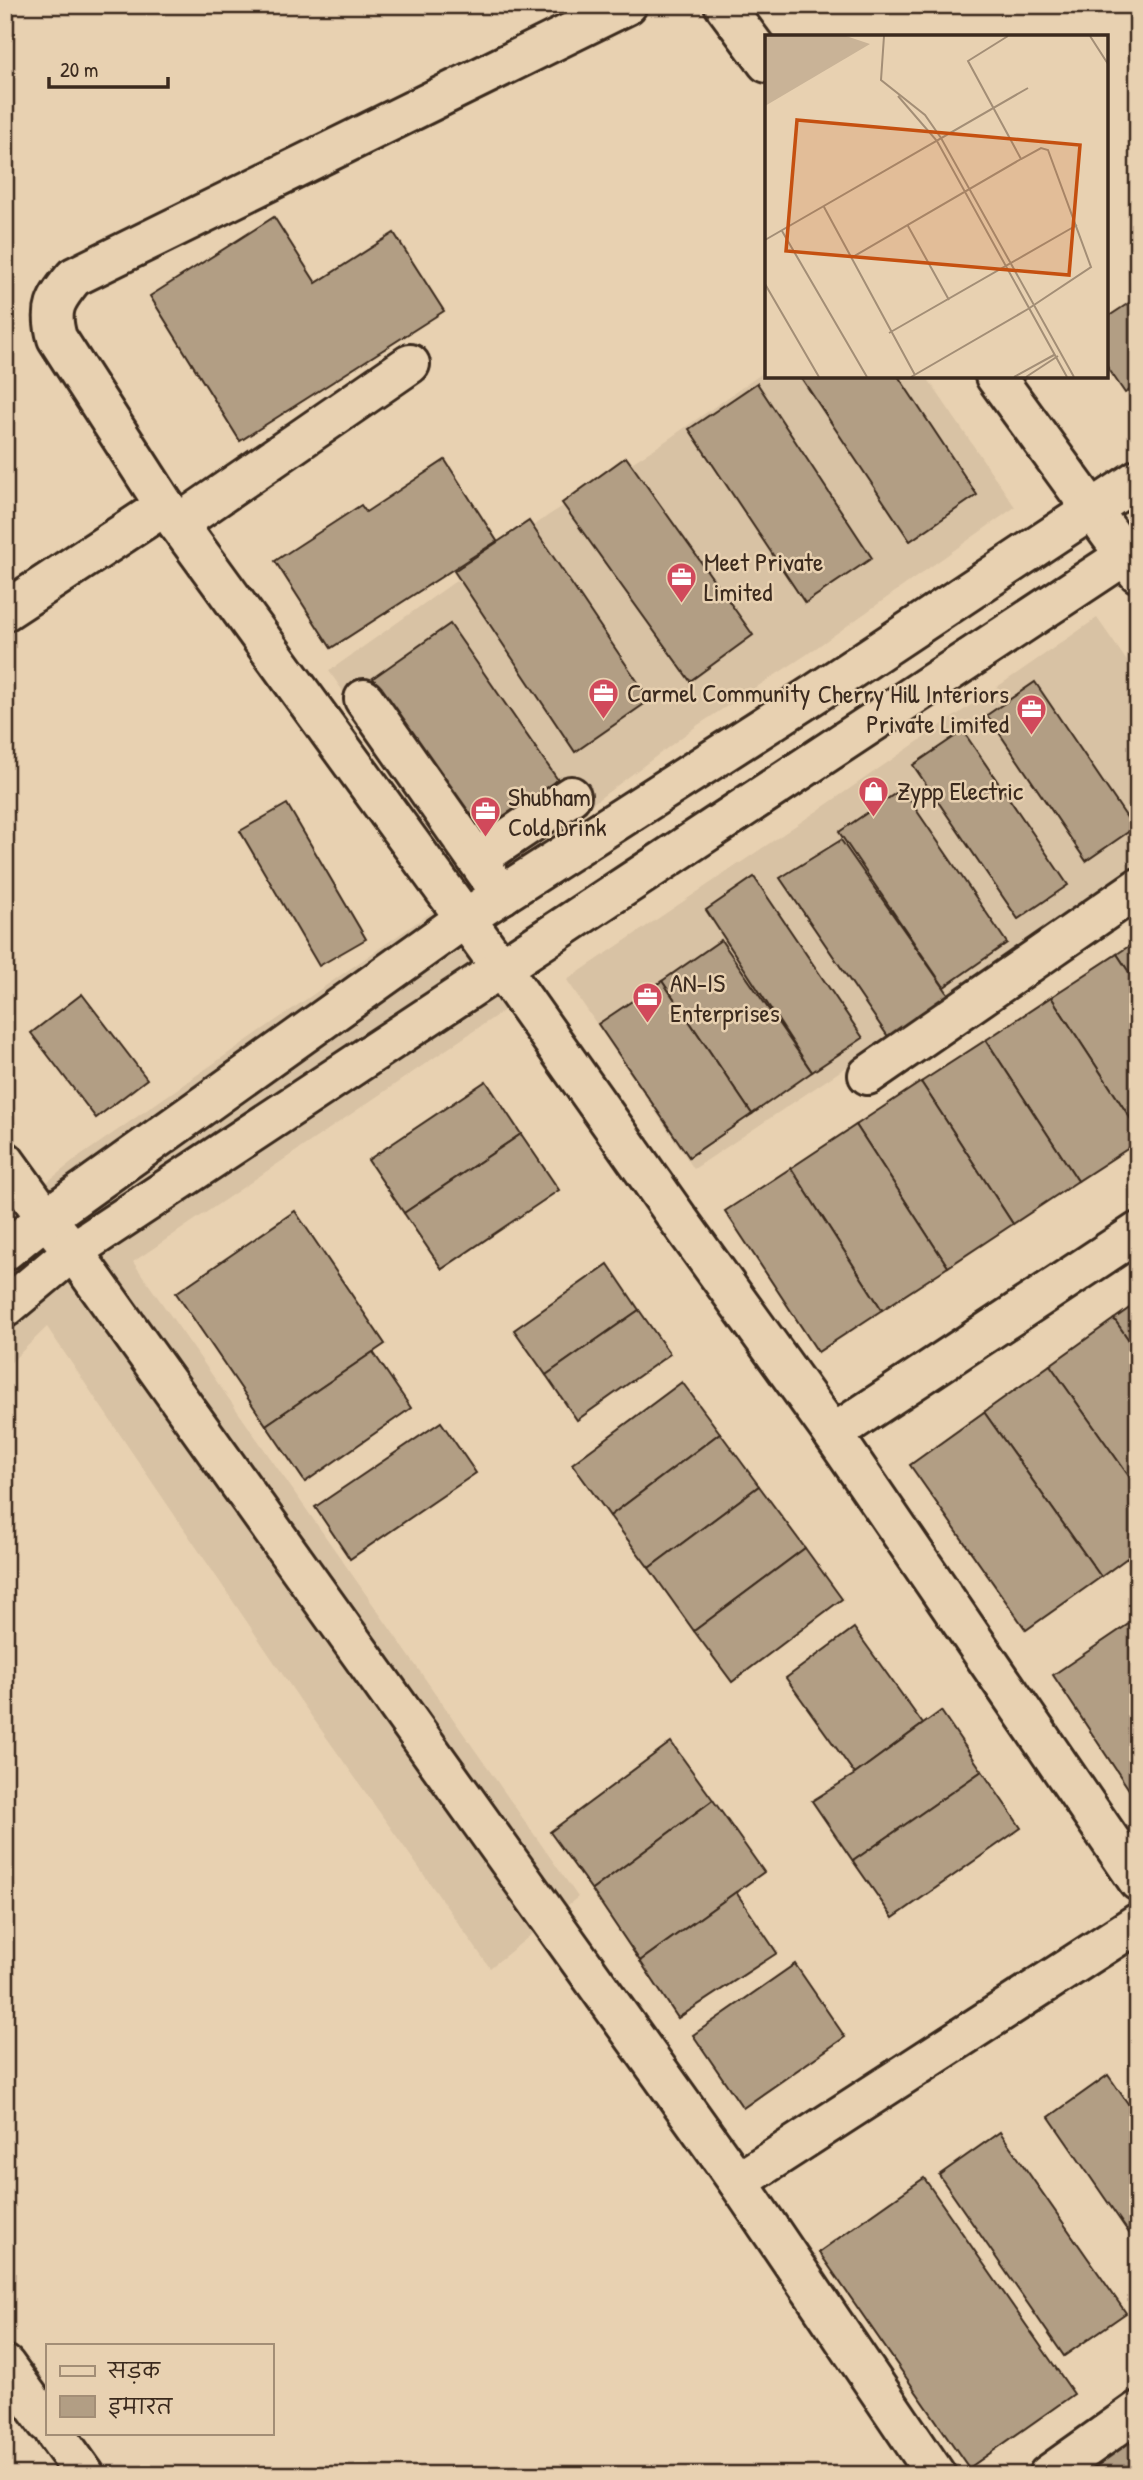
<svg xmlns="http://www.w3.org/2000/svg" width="1143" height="2480" font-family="'Patrick Hand','Playpen Sans Deva',sans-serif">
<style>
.built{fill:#d8c2a4}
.building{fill:#b29e84;stroke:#3b2a1e;stroke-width:2}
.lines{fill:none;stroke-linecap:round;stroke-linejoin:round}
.minor-casing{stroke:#3b2a1e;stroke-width:44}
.minor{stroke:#e8d1b1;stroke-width:38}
.labels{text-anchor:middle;stroke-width:5;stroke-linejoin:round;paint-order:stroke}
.poi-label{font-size:26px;fill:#3b2a1e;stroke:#e8d1b1;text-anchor:start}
.inset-road{fill:none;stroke:#a38e76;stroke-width:2}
.view{fill:#c55010;fill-opacity:0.15;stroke:#c55010;stroke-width:3.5}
.inset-edge{fill:none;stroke:#3b2a1e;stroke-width:3.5}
</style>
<rect width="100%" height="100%" fill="#e8d1b1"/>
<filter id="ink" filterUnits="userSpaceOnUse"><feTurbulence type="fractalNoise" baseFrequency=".0143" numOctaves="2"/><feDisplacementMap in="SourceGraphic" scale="14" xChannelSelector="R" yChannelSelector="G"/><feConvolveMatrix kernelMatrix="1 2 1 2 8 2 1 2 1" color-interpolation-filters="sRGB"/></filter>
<g filter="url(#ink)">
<!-- built -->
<g class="built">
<path d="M767,370V376H926L1015,507L806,655L698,725L599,799L477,884L329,671L549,515L660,445Z"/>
<path d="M1097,618L1138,677V872L694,1169L567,980L826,805Z"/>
<path d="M442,905L512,1005L133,1262L578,1897L490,1968L300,1700L47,1327L5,1368V1215L79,1157Z"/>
</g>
<!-- building -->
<g class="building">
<path d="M274,217L316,283L394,233L444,311L240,441L150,296Z"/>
<path d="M1138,297V385L1125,393L1106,365V318Z"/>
<path d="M800,376H898L977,495L910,541Z"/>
<path d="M757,383L872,558L805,603L689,429Z"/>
<path d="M626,457L753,635L690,681L562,503Z"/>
<path d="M445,460L497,541L331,648L275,561L361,505L366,512Z"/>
<path d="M529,521L650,700L575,752L454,571Z"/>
<path d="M450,624L560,783L482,837L373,678Z"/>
<path d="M1035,682L1134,828L1086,861L987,715Z"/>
<path d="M963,731L1068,885L1018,919L913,765Z"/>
<path d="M902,789L1007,943L944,987L839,832Z"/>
<path d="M287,804L366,939L319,966L240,831Z"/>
<path d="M841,840L949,995L889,1038L780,878Z"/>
<path d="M754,877L863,1038L812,1072L706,910Z"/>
<path d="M721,940L812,1072L752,1114L662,981Z"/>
<path d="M1138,940V986L1117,954Z"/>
<path d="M1117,954L1138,986V1130L1051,997Z"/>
<path d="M662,981L752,1114L689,1157L598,1024Z"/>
<path d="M82,994L147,1079L96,1118L31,1033Z"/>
<path d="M1051,997L1138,1130V1142L1078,1181L986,1040Z"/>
<path d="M986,1040L1078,1181L1013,1224L921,1082Z"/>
<path d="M486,1081L521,1134L404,1213L368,1160Z"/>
<path d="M921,1082L1013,1224L948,1267L856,1125Z"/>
<path d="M856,1125L948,1267L882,1310L791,1168Z"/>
<path d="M521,1134L559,1190L442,1269L404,1213Z"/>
<path d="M791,1168L882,1310L818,1352L725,1211Z"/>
<path d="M295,1211L385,1344L266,1425L176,1293Z"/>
<path d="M608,1264L639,1310L546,1375L514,1330Z"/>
<path d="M1138,1302V1353L1114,1319Z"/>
<path d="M639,1310L670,1354L577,1420L546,1375Z"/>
<path d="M1114,1319L1138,1353V1489L1050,1365Z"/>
<path d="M373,1352L411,1408L305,1482L266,1425Z"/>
<path d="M1050,1365L1138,1489V1550L1101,1577L984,1412Z"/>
<path d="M682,1382L720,1433L610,1516L572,1464Z"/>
<path d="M984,1412L1101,1577L1026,1630L910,1465Z"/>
<path d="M441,1422L476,1473L350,1559L315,1507Z"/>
<path d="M720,1433L759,1486L649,1568L610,1516Z"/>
<path d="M759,1486L805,1548L694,1631L649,1568Z"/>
<path d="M805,1548L842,1599L732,1682L694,1631Z"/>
<path d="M1136,1619L1138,1623V1803L1053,1675Z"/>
<path d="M854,1628L923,1724L855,1774L786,1678Z"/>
<path d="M941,1711L982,1771L853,1861L812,1801L855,1774Z"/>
<path d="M671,1742L713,1800L592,1890L550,1832Z"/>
<path d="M982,1771L1021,1828L893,1918L853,1861Z"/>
<path d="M713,1800L764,1872L640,1961L592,1890Z"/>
<path d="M736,1892L777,1953L678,2018L640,1961Z"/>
<path d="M795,1964L845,2037L743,2108L693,2035Z"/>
<path d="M1108,2075L1138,2118V2246L1049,2117Z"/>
<path d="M1000,2132L1126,2313L1064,2356L939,2175Z"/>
<path d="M924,2178L1074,2394L969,2468L819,2252Z"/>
<path d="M1138,2430V2475H1057Z"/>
</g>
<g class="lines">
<defs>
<g id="minor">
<path d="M627,5L74,277C55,300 49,309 57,338L165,506L502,969L681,1223L833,1434L1138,1881"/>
<path d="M724,5L767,63"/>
<path d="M995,376L1138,573"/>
<path d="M178,524L410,364"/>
<path d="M5,611L165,506"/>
<path d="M364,699L502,895"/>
<path d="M477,859L571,796"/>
<path d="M868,1075L1138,888"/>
<path d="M5,1161L46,1218L73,1251L738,2182L936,2475"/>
<path d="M5,1251L46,1218L464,919L816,693L1138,479"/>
<path d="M5,1308L73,1251L1138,547"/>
<path d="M833,1434L1138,1232"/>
<path d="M738,2182L1138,1923"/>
<path d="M5,2365L47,2423"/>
<path d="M55,2433L85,2475"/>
<path d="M1048,2475L1138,2411"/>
</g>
</defs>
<!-- minor casing -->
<use href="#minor" class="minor-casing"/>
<!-- minor -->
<use href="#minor" class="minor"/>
</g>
</g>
<!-- icons -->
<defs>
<symbol id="office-pin" viewBox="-11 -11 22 30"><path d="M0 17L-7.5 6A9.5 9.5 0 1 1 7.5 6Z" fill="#d1495b" stroke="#e8d1b1"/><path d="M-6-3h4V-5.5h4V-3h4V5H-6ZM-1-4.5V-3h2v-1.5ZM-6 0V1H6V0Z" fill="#fff"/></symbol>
<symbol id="shop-pin" viewBox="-11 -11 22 30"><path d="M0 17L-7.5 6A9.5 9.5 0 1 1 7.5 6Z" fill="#d1495b" stroke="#e8d1b1"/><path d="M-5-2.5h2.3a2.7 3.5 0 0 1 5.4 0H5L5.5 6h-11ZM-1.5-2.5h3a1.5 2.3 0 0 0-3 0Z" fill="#fff"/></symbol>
</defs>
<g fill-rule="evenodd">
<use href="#office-pin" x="664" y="560" width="35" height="47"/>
<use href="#office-pin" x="586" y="676" width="35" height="47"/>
<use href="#office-pin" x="1014" y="692" width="35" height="47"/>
<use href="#shop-pin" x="856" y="774" width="35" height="47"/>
<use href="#office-pin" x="468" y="794" width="35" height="47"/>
<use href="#office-pin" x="630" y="980" width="35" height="47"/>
</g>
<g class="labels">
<!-- poi labels -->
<g class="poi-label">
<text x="704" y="571">Meet Private<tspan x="704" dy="30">Limited</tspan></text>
<text x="627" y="702">Carmel Community</text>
<text x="1009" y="703" text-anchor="end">Cherry Hill Interiors<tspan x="1009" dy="30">Private Limited</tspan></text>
<text x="897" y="800">Zypp Electric</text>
<text x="508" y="806">Shubham<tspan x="508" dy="30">Cold Drink</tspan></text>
<text x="670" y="992">AN-IS<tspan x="670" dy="30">Enterprises</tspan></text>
</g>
</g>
<!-- overview -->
<g transform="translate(765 35)">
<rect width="343" height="343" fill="#e8d1b1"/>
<path d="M0,1H81L105,9L0,71Z" fill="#c9b397"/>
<path class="inset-road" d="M119,1L116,45L160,80L176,103L309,342M243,1L203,26L256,124M325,1L343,29M133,61L172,106L302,342M59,172L150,340M143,191L184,265M17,196L102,342M0,205L263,53M86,223L256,124L276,113L283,115L326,232L263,274L146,342M0,249L54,342M124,298L312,190M249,342L289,320M261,342L293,321"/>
<path class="view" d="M32,85L315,110L304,240L21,216Z"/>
<rect width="343" height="343" class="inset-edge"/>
</g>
<!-- margin -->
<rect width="1143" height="2480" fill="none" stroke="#e8d1b1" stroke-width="28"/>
<rect x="14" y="14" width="1115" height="2452" fill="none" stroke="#3b2a1e" stroke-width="2.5" filter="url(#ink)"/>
<!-- legend -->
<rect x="46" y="2344" width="228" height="91" fill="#e8d1b1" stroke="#a38e76" stroke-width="2"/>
<rect x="60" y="2366" width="35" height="10" fill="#e8d1b1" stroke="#a38e76" stroke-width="2"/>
<text x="108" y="2378" font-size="21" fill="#3b2a1e">सड़क</text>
<rect x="60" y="2396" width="35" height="21" fill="#b29e84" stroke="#a38e76" stroke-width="2"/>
<text x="108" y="2414" font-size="21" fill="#3b2a1e">इमारत</text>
<!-- scale -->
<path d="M49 77v10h119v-10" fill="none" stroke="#3b2a1e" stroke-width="3.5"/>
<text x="60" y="77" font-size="21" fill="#3b2a1e" stroke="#e8d1b1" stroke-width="5" paint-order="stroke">20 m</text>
</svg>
